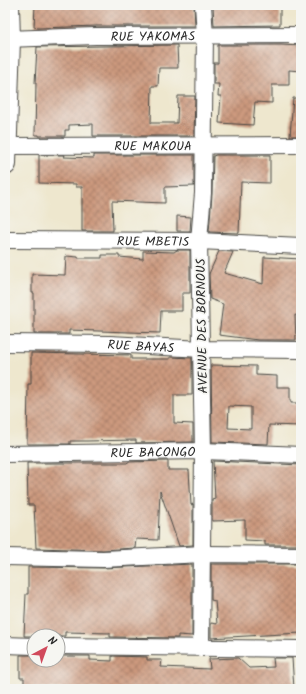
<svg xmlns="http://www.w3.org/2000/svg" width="306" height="694" font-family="Kalam,sans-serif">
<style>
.building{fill:url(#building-cross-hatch);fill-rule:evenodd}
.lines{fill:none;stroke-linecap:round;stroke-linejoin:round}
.street-casing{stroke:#484743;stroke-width:18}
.secondary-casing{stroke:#484743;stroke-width:24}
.street{stroke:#fff;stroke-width:16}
.secondary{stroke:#fff;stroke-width:22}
.labels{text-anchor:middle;stroke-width:3.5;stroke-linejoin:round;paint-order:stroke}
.street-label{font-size:13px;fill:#2b2b2b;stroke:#f6f6f2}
</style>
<defs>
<pattern id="building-cross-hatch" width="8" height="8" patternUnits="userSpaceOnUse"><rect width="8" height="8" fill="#cc997e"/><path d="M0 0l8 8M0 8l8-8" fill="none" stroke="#a67d67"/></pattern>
</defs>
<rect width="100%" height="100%" fill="#f6f6f2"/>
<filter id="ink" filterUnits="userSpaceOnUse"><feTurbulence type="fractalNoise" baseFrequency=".025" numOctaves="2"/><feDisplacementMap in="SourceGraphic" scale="8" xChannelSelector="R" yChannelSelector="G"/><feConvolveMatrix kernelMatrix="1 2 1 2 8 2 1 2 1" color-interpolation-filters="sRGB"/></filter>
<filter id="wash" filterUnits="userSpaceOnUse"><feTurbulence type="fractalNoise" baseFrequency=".012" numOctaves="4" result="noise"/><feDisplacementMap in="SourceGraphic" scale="16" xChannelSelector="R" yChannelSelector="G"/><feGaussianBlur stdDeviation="0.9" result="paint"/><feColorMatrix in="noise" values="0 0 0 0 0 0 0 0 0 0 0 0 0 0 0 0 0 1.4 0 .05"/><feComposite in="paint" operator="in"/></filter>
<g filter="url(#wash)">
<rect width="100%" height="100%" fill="#eee7ce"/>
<g id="blocks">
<!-- building -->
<g class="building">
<path d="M35,5H194L195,26H96L38,28L34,27Z"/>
<path d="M213,5H280V25L214,26Z"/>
<path d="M177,45L178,68H159L158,86H152L151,123H177L178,96H195L194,136H93V124L69,125V130H65V136H39V135H35L36,83H35L37,47Z"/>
<path d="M218,45H281L301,46V71L289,70V85H272V103L255,102L253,125L219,123L221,96H218L219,84H214V63H218Z"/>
<path d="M293,98H301V136H290Z"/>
<path d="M39,155H65L64,157L94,158V155H194V186L165,187V203L112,201L113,231H82V187H76V184L39,183Z"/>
<path d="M216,155H270V183L241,182L239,233L209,232L212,194L213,156Z"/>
<path d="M177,216L191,217L190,231H177Z"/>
<path d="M177,250H190V293H182V311H161L160,333L69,330V334H34V293H32V274L65,275L66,256L78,257V258H102V255H119V257L143,259V251L174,252Z"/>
<path d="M219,251L233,252L224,273L263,284L264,257L301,259V316L295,315L296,340H258L219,335L223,304L210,299L209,274Z"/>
<path d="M31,353L131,355V359H170V357L192,358V395H174V423L193,424V442L136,443V440L87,441H70V444H27L28,384H31Z"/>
<path d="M211,365L256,366V375L277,376V387H290V401H291V403H301V426L269,425L268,444L212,442ZM229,406L251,407V429L228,428Z"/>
<path d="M168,461V470H189L191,505L193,504V545L179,546L160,491L158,540L136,539L135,548L103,550L36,548L34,505H28L27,463H127L128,462Z"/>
<path d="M213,461L301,465V520H299L300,545H265V541L245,540V520L212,521V500L215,499Z"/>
<path d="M192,564V636L178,635V638L110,637V633L65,632V636H24L26,594H28V567L103,568Z"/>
<path d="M211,564H301V633L211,638V623L217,624L215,601L211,600Z"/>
<path d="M20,655H34V660H58V656H90V660L112,661V656L147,657V660H162L161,667L210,669L209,659L238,658L249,668L274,667L273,658H292L294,689H232V687L198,689H61L40,688V689H24V678H20Z"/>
</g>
</g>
</g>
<g filter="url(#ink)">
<use href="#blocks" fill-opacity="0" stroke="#484743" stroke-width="1"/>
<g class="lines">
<defs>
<g id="street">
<path id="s1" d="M5,39L96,36L301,35"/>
<path id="s2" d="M5,146L301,145"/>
<path id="s3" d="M5,240L199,241L301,246"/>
<path id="s4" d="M5,343L110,344L202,349L301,350"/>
<path id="s5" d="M5,454L203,451L301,455"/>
<path d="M5,557L103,559L203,554L301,555"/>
<path d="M5,645L34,646"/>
<path d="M58,646L301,649"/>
<path d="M201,648L203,451L199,241L203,193L205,36L203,5"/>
</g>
<path id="secondary" d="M5,164L9,39L8,5"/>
</defs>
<!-- street casing -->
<use href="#street" class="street-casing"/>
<!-- secondary casing -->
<use href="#secondary" class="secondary-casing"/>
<!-- street -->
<use href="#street" class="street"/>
<!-- secondary -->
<use href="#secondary" class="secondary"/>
</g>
</g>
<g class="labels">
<!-- street labels -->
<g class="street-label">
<text dy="5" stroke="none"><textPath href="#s1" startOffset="148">RUE YAKOMAS</textPath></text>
<text dy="5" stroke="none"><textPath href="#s2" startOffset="148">RUE MAKOUA</textPath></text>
<text dy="5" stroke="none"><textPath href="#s3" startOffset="148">RUE MBETIS</textPath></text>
<text transform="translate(201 326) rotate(-91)" y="5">AVENUE DES BORNOUS</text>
<text dy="5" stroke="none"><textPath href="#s4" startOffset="136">RUE BAYAS</textPath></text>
<text dy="5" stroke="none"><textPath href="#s5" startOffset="148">RUE BACONGO</textPath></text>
</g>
</g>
<!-- margin -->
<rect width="306" height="694" fill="none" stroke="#f6f6f2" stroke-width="20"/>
<!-- north arrow -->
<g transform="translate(46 648) rotate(41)"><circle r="19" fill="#f6f6f2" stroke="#a5a5a2"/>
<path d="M0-3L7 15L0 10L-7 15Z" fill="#d1495b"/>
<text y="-6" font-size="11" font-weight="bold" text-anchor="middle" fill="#2b2b2b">N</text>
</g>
</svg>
